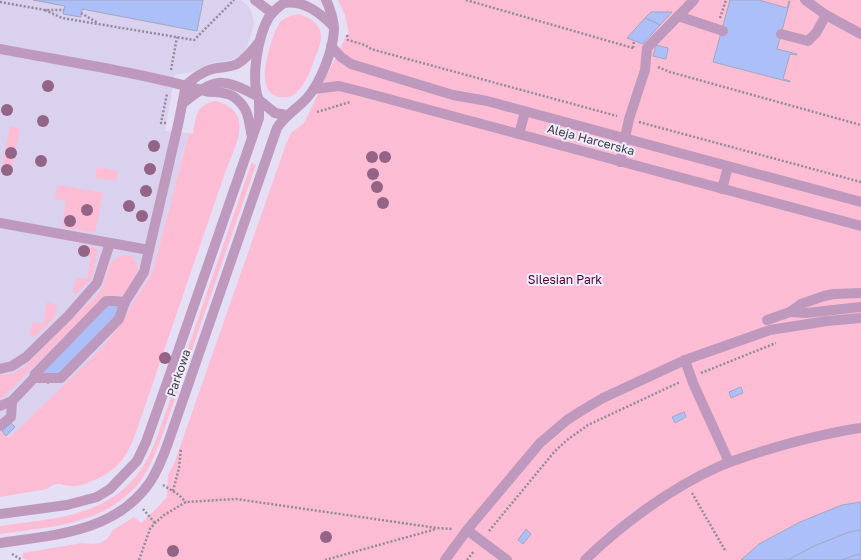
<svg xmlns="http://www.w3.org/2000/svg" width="861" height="560" font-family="'Golos Text',sans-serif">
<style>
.built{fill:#d9d1ee}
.green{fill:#fcbdd4}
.building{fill:#acbff9;stroke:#a1a8bd}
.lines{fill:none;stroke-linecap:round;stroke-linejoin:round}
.path{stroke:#908b9a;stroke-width:2.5;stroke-dasharray:2 2;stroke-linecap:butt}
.minor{stroke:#be99bd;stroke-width:10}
.tree{fill:#936486}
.labels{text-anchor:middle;stroke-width:4;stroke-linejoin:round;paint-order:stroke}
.street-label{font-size:12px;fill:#3c3942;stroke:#f2edff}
.park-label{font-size:12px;fill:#50002b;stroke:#f2edff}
</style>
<rect width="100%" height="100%" fill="#e5dff5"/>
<!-- built -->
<path class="built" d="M0,0H241L247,5L251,10L253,17L254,24L247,48L241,55L231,60L211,63L192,72L175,75L165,131L189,133L153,270L131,307L118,327L102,348L9,438L2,431L0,433Z"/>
<!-- green -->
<g class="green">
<path d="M338,0H861V560H26L22,557L23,553L82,543L92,544L100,543L107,539L113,530L134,517L141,523L157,508L167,497L168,475L175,461L286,144L291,133L304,123L347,34H349L345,15Z"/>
<path d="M298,14C310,17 322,24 321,38C321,44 317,52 315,58C309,74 299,105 276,96C268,93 266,87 265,79C263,67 273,30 281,21C286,17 292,15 298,14Z"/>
<path d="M216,101C255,112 236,144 226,170L134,438C125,459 117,470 95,480C88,483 79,487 71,486C59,486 59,480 47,489L0,497V433L2,431L9,438L102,348L118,327L145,284L153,270L189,133L193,134C196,116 195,105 216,101Z"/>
<path d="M10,126L20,128L11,174L1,172Z"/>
<path d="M253,163L256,165L161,439C155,454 149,470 139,483C104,525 50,527 0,534V526C53,518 108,518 142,468C153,452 159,430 166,412L251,164Z"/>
<path d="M97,167L118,171L116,181L95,178Z"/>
<path d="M59,185L103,193L95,233L62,227L66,201L55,199L57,188Z"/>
<path d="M83,246L96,248L98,252L91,279L77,293L75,294L73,291L76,278L87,279L91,257L80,254L81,248Z"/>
<path d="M125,255L133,257L137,264L138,270L135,277L125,293L117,298L102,299L0,400V375L12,374L23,368L98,294C110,279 103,259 125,255Z"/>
<path d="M47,302L56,305C60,317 42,329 34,337H31L30,335L32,323L33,322L43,324Z"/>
</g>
<!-- building -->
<g class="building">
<path d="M33,0H203L197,31L82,9L81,17L63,14L65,6Z"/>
<path d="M730,0H759L787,8L789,1H790L777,49L797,54V55L790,54L783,79L790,81V82L713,62Z"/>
<path d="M651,12H672L660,25L645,18Z"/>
<path d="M645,18L660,25L643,44L627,38Z"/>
<path d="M656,45L668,48L666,59L653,56Z"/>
<path d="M110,301L121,311L48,384L37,373Z"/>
<path d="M741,387L743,393L731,398L729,392Z"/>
<path d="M684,412L686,417L675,423L672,417Z"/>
<path d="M11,423L15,427L6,436L2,431Z"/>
<path d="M861,502V560H741L759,544L800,522L842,505Z"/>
<path d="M526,529L531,534L523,544L518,540Z"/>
<path d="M861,530V560H788L812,547L849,532Z"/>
<path d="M861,554V560H842L855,555Z"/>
</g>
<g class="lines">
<!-- path -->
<g class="path">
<path d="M466,0L633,48L635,49"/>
<path d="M0,2L45,10H64"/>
<path d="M45,10L62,18L194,40L234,0"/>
<path d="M81,13L98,23"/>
<path d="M720,18L726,0"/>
<path d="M347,35L348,40L365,45L371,49L617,116"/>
<path d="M633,48L634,41"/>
<path d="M658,67L670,72L861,125"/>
<path d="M171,70L177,37"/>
<path d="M317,112L350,102"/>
<path d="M639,122L861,182"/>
<path d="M166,123H161L167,94"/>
<path d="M701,373L776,343"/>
<path d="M163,485L179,495L186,502"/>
<path d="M173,491L179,468L181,448"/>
<path d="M692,493L726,552"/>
<path d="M143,509L155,523"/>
<path d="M489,531L555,451L567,440L588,425L680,382"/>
<path d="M12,554L22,560"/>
<path d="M139,560L150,529L155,523L164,515L186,502L236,499L437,528L453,529"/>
<path d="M325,560L436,529"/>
<path d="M467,560L474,551"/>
</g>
<!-- minor -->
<g class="minor">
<path d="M255,0L272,13"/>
<path d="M805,0L826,15L861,34"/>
<path d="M284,3C304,0 320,13 333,26"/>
<path d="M678,16L723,31"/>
<path d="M781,34L808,41L816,33L826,15"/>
<path d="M331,46L341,57L351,64L453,95L487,101L861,202"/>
<path d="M0,49C68,62 138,72 205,91C215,93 225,91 234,97C250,109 248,120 252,137"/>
<path d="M314,89L339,86L359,91L861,226"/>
<path d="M183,103C215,78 221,77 257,96"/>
<path d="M287,115L275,113L259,100C250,79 258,36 269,17C274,10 281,5 288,0"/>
<path d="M519,134L525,112"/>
<path d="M620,162L629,119L645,70L647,48L694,0"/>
<path d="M722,189L728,167"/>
<path d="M0,223L149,250L178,125L186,85C193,79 200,73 209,70C218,67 228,68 237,64C246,59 253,50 259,42"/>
<path d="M790,312L806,313L861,307"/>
<path d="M767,320L790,312L801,304L824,296L834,294L861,293"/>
<path d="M685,360L693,383L729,462"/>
<path d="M0,369L12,366L26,357L68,316L97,283L110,243"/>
<path d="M34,378H61L119,319L125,302"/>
<path d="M0,406L12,401L34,378L35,374L106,301H114L125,302L144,272L149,250"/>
<path d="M0,426L11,417L12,401"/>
<path d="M0,514L67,505L97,497L110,489L137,461L146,442L175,360L259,118V100"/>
<path d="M467,530L507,560"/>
<path d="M0,543C54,535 116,532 150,482C158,470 163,457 168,443L277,128C285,115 297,109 307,98C321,82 333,50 334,30C334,21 330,8 326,0"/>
<path d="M445,560L467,530L540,443L567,420L581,411L603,398L685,360L770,330L827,321L861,318"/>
<path d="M585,560C622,524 671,488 718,467C736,459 754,454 773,448C801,440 831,432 861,428"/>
</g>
</g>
<!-- trees -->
<g class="tree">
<circle cx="48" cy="86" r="6"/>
<circle cx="7" cy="110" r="6"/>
<circle cx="43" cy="121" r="6"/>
<circle cx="154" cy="146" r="6"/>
<circle cx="11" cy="153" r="6"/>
<circle cx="372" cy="157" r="6"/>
<circle cx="385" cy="157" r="6"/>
<circle cx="41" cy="161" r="6"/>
<circle cx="150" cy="169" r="6"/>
<circle cx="7" cy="170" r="6"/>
<circle cx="373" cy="174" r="6"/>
<circle cx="377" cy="187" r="6"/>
<circle cx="146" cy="191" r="6"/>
<circle cx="383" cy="203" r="6"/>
<circle cx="129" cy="206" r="6"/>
<circle cx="87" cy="210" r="6"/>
<circle cx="142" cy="216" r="6"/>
<circle cx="70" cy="221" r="6"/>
<circle cx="84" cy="251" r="6"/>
<circle cx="165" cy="358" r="6"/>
<circle cx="326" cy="537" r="6"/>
<circle cx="173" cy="551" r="6"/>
</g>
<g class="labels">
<!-- street labels -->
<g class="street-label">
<text transform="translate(591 140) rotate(15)" y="4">Aleja Harcerska</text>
<text transform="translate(179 373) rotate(-71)" y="4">Parkowa</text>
</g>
<!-- park labels -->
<g class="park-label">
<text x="565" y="284">Silesian Park</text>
</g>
</g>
</svg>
